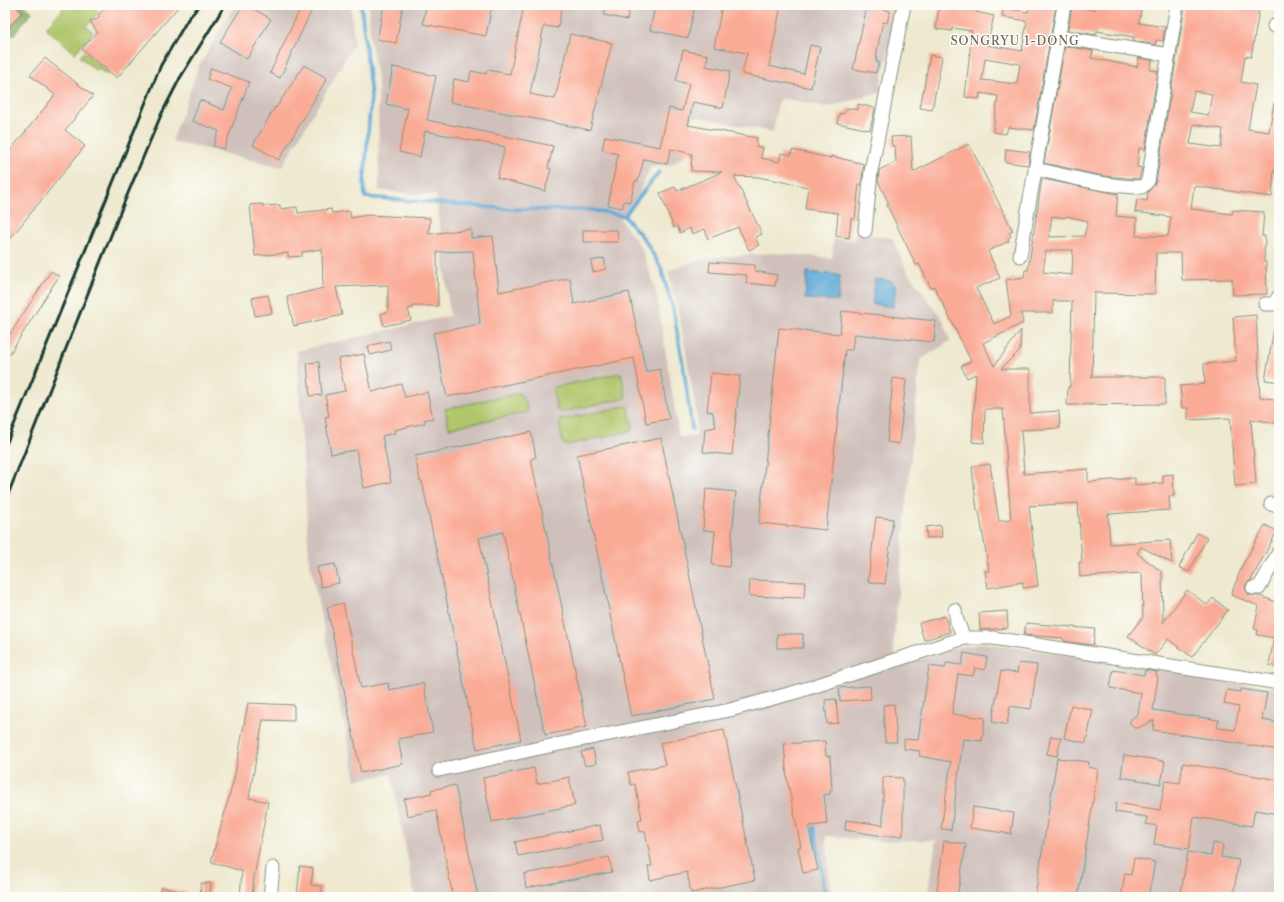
<svg xmlns="http://www.w3.org/2000/svg" width="1284" height="902" font-family="'Libre Caslon Text',serif">
<style>
.industrial{fill:#cfc0bb}
.green{fill:#b0c66b;stroke:#688250}
.forest{fill:#8cab5f;stroke:#56744a}
.water{fill:#5fa8d6;stroke:#3f7285}
.lines{fill:none;stroke-linecap:round;stroke-linejoin:round}
.stream{stroke:#5fa8d6;stroke-width:3.5}
.building{fill:#faab96;fill-rule:evenodd}
.minor-casing{stroke:#869382;stroke-width:15}
.minor{stroke:#fff;stroke-width:13}
.rail{stroke:#1f3d34;stroke-width:3}
.labels{text-anchor:middle;stroke-width:3;stroke-linejoin:round;paint-order:stroke}
.quarter-label{font-size:12px;letter-spacing:1px;fill:#6c6456;stroke:#fdfcf7}
</style>
<rect width="100%" height="100%" fill="#fdfcf7"/>
<filter id="ink" filterUnits="userSpaceOnUse"><feTurbulence type="fractalNoise" baseFrequency=".025" numOctaves="2"/><feDisplacementMap in="SourceGraphic" scale="8" xChannelSelector="R" yChannelSelector="G"/><feConvolveMatrix kernelMatrix="1 2 1 2 8 2 1 2 1" color-interpolation-filters="sRGB"/></filter>
<filter id="wash" filterUnits="userSpaceOnUse"><feTurbulence type="fractalNoise" baseFrequency=".012" numOctaves="4" result="noise"/><feDisplacementMap in="SourceGraphic" scale="16" xChannelSelector="R" yChannelSelector="G"/><feGaussianBlur stdDeviation="0.9" result="paint"/><feColorMatrix in="noise" values="0 0 0 0 0 0 0 0 0 0 0 0 0 0 0 0 0 1.4 0 .05"/><feComposite in="paint" operator="in"/></filter>
<g filter="url(#wash)">
<rect width="100%" height="100%" fill="#eee9cf"/>
<!-- industrial -->
<g class="industrial">
<path d="M235,5H276L285,9L288,5H351L354,44L282,167L172,141L199,66Z"/>
<path d="M369,5H899L882,77L881,92L827,107L781,98L778,102L773,132L693,116L684,156L669,166H651L639,193L620,219L642,249L656,291L679,437L696,436L697,418L681,324L668,271L706,258L774,253L832,258L834,239L854,240L856,234L892,238L907,271L943,320L950,341L920,360L893,648L899,666L958,647L984,643L1146,666L1279,689V897H927L936,840L880,841L826,836L831,897H415L391,774L356,780L309,559L297,351L450,316L436,196L379,190L378,85L370,37Z"/>
</g>
<!-- green -->
<g class="green">
<path d="M66,5H81L87,9L91,5L99,12L86,26L93,32L75,53L46,28Z"/>
<path d="M84,52L109,73L108,75L97,68L95,70L80,57Z"/>
<path d="M621,373L626,398L560,412L557,410L553,391L555,387Z"/>
<path d="M519,393L526,403L528,412L449,428L445,409Z"/>
<path d="M626,406L628,407L633,428L631,431L566,445L563,444L559,423L560,420Z"/>
</g>
<!-- forest -->
<path class="forest" d="M20,5H24L32,12L13,36L6,30L5,27L8,30L23,12L18,7Z"/>
<!-- water -->
<g class="water">
<path d="M807,272L840,275L838,301L805,299Z"/>
<path d="M875,279L892,281L896,286L893,307L872,304Z"/>
</g>
<g class="lines">
<!-- stream -->
<g class="stream">
<path d="M361,5L371,96L364,183L365,197L509,209L592,210L624,216L645,240L661,268L673,309L684,370L692,429"/>
<path d="M624,216L659,172"/>
<path d="M813,823L820,856L825,897"/>
</g>
</g>
<g id="blocks">
<!-- building -->
<g class="building">
<path d="M5,5H14L22,12L5,33Z"/>
<path d="M108,5H180L117,78L82,49L97,32L90,21L98,19L99,14Z"/>
<path d="M243,5H247L271,19L247,59L220,42Z"/>
<path d="M302,5H314L280,78L270,73Z"/>
<path d="M384,5H403L396,43L377,39Z"/>
<path d="M426,5H492L486,36L423,24Z"/>
<path d="M524,5H562L558,28L544,26L530,94L555,99L570,34L612,43L590,130L450,102L454,79L469,82L471,71L486,74L487,70L510,74Z"/>
<path d="M606,5H630L627,20L604,15Z"/>
<path d="M655,5H695L688,38L650,30Z"/>
<path d="M722,5H781L769,66L804,74L810,45L820,47L811,88L742,74L747,53L714,47Z"/>
<path d="M939,5H977L976,12L994,16L987,45L1022,51L1027,21L1002,17L1003,8L1028,12L1029,5L1056,6L1034,130L1008,127L1006,134L993,132L998,96L980,93L979,99L965,97L972,31L952,28V31L936,29ZM985,58L1020,64L1017,84L982,80Z"/>
<path d="M1096,5H1142L1139,23L1165,27L1163,41L1156,40L1155,45L1133,41L1134,37L1097,31L1096,35L1068,30L1072,6L1095,10Z"/>
<path d="M1194,5H1260L1251,57L1245,56L1241,82L1256,85L1248,129L1269,132L1274,103H1279V170H1274L1272,197L1194,186L1191,209L1232,214L1233,210L1264,212L1262,236H1265L1264,262H1266L1267,294L1233,295L1232,279L1182,280L1181,253H1156L1155,294L1094,293L1092,377H1165V404L1067,405L1068,387H1070L1072,301H1053V313H1021L1023,323L983,343L994,366L1021,330L1020,350L1001,369H1030V413L1059,411L1060,428L1021,430L1024,474L1088,469V482L1135,478V485L1163,483V475L1173,474L1174,496H1169L1170,510L1108,514L1110,544L1170,540L1172,563L1141,547L1137,553L1162,572L1163,623L1187,590L1207,605L1213,598L1228,610L1192,657L1168,639L1155,655L1128,636L1143,617L1142,573L1080,577L1079,562H1082L1078,503L1029,506L1038,586L1023,588V582L988,588L985,571H989L979,511H977L972,467L990,464L999,521L1011,520L1003,409H985L984,443L972,442L976,374L967,378L961,366L971,361L934,286L931,288L919,264L916,265L887,205L889,204L878,181L879,170L896,162L895,146H892L891,137L911,136L913,172L969,144L1013,231L1009,233L1011,236L1008,238L1009,241L988,251L1000,278L976,288L994,324L1011,316L1006,280L1024,277L1025,270H1028L1042,179L1118,194L1116,216L1137,218L1136,236H1168L1171,217L1135,212L1137,199L1147,201L1148,192L1156,182L1185,6L1194,8ZM1194,91L1212,94L1208,115L1190,112ZM1194,124L1223,129L1221,148L1190,144ZM1052,216L1065,218L1066,216L1088,221L1084,236L1049,237ZM1051,250H1073L1072,275L1043,272L1046,251L1051,252Z"/>
<path d="M867,6L890,11L887,23L883,22L877,51L876,62H879L876,73L853,69Z"/>
<path d="M1065,46L1093,51L1091,58L1137,67L1139,58L1152,60L1150,70L1158,71L1145,150L1139,148L1137,167L1142,168L1139,179L1103,176L1044,163Z"/>
<path d="M683,50L708,55L706,66L730,71L723,108L693,102L688,125L757,138L756,146L763,148L761,158L779,162L781,153L791,155L792,150L831,158V156L864,164L861,185L859,184L855,219H851L849,238L836,236L838,213L805,209L808,187L758,177L734,176L762,234L755,237L759,245L749,250L738,227L708,239L705,229L692,234L690,228L680,233L677,226L674,228L660,193L675,187L677,191L722,172L691,171L692,154L671,149L667,164L644,159L638,181H635L630,202L624,201L622,208L608,205L618,154L602,150L605,136L660,147L669,108L682,111L689,84L676,81Z"/>
<path d="M930,55L942,57L932,110L920,108Z"/>
<path d="M45,58L93,96L65,130L85,146L5,245V157L55,95L30,75Z"/>
<path d="M304,65L327,78L279,160L253,145L275,107L276,108Z"/>
<path d="M393,67L436,76L427,120L553,146L548,168L551,169L545,191L497,178L505,147L425,131L420,157L399,152L408,109L386,104Z"/>
<path d="M211,68L249,82L224,149L213,146L219,131L192,121L200,100L224,110L232,88L207,79Z"/>
<path d="M858,104L875,108L870,130L837,123L840,113L843,114L848,108L858,110Z"/>
<path d="M1006,149L1030,152L1028,165L1005,162Z"/>
<path d="M263,204V206L280,205V209L297,207L298,213L331,209L332,213L350,211L351,218L367,215L430,218L429,234L471,229V238L493,236L499,292L570,278L574,304L629,292L646,372L660,369L669,419L646,423L634,358L447,397L433,333L480,324L473,251L437,252L438,306H413V308L408,309L411,320L384,326L381,314L388,312V285L336,287L342,315L294,326L287,297L323,288L322,249L302,252V256L288,257V253L255,256L250,205Z"/>
<path d="M583,230H617L618,242H583Z"/>
<path d="M604,258L606,269L593,272L591,261Z"/>
<path d="M710,262L755,265V271L777,275L775,286L746,283L747,275L709,272Z"/>
<path d="M51,271L59,276L5,361V342Z"/>
<path d="M268,295L272,313L255,316L252,298Z"/>
<path d="M842,311L936,321L934,342L854,334L852,350H845L826,530L759,523L779,328L840,334Z"/>
<path d="M1256,315L1260,397L1279,400V406L1276,423L1251,419L1256,484L1235,486L1230,418L1188,420V408H1182L1180,386L1205,384L1204,364L1236,361L1233,317Z"/>
<path d="M1274,329L1279,330V382L1265,380Z"/>
<path d="M389,341L391,350L370,355L368,346Z"/>
<path d="M364,354L372,392L401,384L405,397L427,392L433,418L424,420L425,423L394,430L395,433L382,436L391,482L364,488L356,450L331,454L325,417L329,416L325,395L345,391L338,359Z"/>
<path d="M319,362L322,395L310,396L307,363Z"/>
<path d="M711,373L740,376L732,455L703,452L705,429L716,427L712,411L707,412Z"/>
<path d="M893,378L906,380L899,444L887,442Z"/>
<path d="M531,432L536,457L531,459L587,727L545,735L503,532L479,538L521,740L477,749L422,481H420L415,456Z"/>
<path d="M661,438L715,699L631,716L577,455Z"/>
<path d="M706,489L736,492L729,567L712,565L715,531L703,530Z"/>
<path d="M876,517L893,519L885,584L868,582Z"/>
<path d="M941,525L942,537L927,538L926,527Z"/>
<path d="M1265,525L1277,531L1251,580L1246,584L1245,588L1249,595L1260,596L1279,603V667L1269,665L1274,638L1257,635L1258,630L1254,629L1259,606L1231,595L1242,566Z"/>
<path d="M1197,533L1207,538L1189,572L1179,567Z"/>
<path d="M335,564L339,583L321,587L317,567Z"/>
<path d="M750,580L805,582L804,598L749,596Z"/>
<path d="M343,603L361,688L388,683L389,690L423,683L433,732L398,739L403,764L361,773L327,607Z"/>
<path d="M1007,611L1008,628L980,630L979,613Z"/>
<path d="M945,616L950,632L924,640L919,623Z"/>
<path d="M1026,623L1095,629L1093,645L1069,642L1063,640V638L1024,635Z"/>
<rect x="777" y="634" width="26" height="14"/>
<path d="M964,653L987,657L985,670L975,668L973,676L958,674L952,714L985,718L982,741L963,739L951,830L941,829L951,762L919,756L920,751L904,749V739L918,740L929,666L945,668L946,663L962,665Z"/>
<path d="M1019,663L1037,665L1031,709L1010,706L1007,725L992,722L1001,671L1017,673Z"/>
<path d="M1113,670L1144,675L1145,670L1157,672L1156,676L1158,677L1153,710L1219,720L1217,728L1235,730L1239,707L1224,704L1227,690L1240,692L1241,689L1267,693L1262,720L1279,723V750L1153,730L1154,720L1138,728H1134L1130,723V720L1138,714L1141,693L1110,688Z"/>
<path d="M870,686L871,699L840,701L839,688Z"/>
<path d="M836,699L838,723L827,724L825,700Z"/>
<path d="M248,703L294,705V721L263,720L249,798L268,802L254,877L252,897H240L242,871L211,862L234,779Z"/>
<path d="M894,704L897,742H885L883,705Z"/>
<path d="M1071,705L1093,710L1086,743L1064,738Z"/>
<path d="M724,730L755,880L691,893L687,872L650,880L648,866H652L645,831L640,832L638,820L642,819L635,784L631,785L628,772L665,765L660,743Z"/>
<path d="M1051,736L1061,738L1057,756L1047,754Z"/>
<path d="M825,741L826,756H830L832,790H830V794L824,795L827,824L810,826L809,828L818,870L803,873L798,847H801L787,779L784,744Z"/>
<path d="M593,749L596,764L585,766L581,752Z"/>
<path d="M1124,755L1165,761L1161,784L1121,777Z"/>
<path d="M1057,758L1089,762L1088,767L1098,769L1078,897H1035Z"/>
<path d="M1183,763L1278,780L1275,801L1279,802V814L1255,810L1252,826L1194,817L1189,849L1154,844L1157,826L1146,824L1147,817L1115,812L1116,803L1160,810L1165,781L1180,783Z"/>
<path d="M534,768L537,784L569,777L575,805L492,822L483,778Z"/>
<path d="M883,777L903,778V836H883L845,830L846,820L883,825Z"/>
<path d="M455,785L463,824L478,897H453L436,810L407,816L404,799L432,793L431,790Z"/>
<path d="M973,807L1014,813L1011,834L970,828Z"/>
<path d="M600,825L603,840L518,856L515,842Z"/>
<path d="M944,841L966,844L957,897H936Z"/>
<path d="M1213,843L1223,845L1221,857L1239,860L1233,897H1180L1188,852L1211,856Z"/>
<path d="M609,857L612,872L526,888L524,874Z"/>
<path d="M1134,858L1155,862L1148,897H1121L1125,874L1131,875Z"/>
<path d="M300,866L313,868L311,885L322,886L321,897H297Z"/>
<path d="M201,883H211L210,897H200Z"/>
<path d="M161,887L188,893V897H159Z"/>
</g>
</g>
</g>
<g filter="url(#ink)">
<use href="#blocks" fill-opacity="0" stroke="#869382" stroke-width="1"/>
<g class="lines">
<defs>
<g id="minor">
<path d="M1274,26L1279,27"/>
<path d="M1059,37L1169,55"/>
<path d="M1036,169C1071,177 1106,187 1142,187L1148,181L1177,5"/>
<path d="M865,231L871,171L904,5"/>
<path d="M1020,256L1064,5"/>
<path d="M1265,304H1274L1279,296"/>
<path d="M1271,504L1279,506"/>
<path d="M1253,588H1259L1279,552"/>
<path d="M955,610L957,621L964,638"/>
<path d="M439,770L535,749L730,710L796,692L964,638H993L1279,683"/>
<path d="M270,897L273,868"/>
</g>
</defs>
<!-- minor casing -->
<use href="#minor" class="minor-casing"/>
<!-- minor -->
<use href="#minor" class="minor"/>
<!-- rail -->
<g class="rail">
<path d="M5,447L161,65L188,19L200,5"/>
<path d="M5,502L123,205L161,115L180,78L225,5"/>
</g>
</g>
</g>
<g class="labels">
<!-- quarter labels -->
<g class="quarter-label">
<text x="1015" y="45">SONGRYU 1-DONG</text>
</g>
</g>
<!-- margin -->
<rect width="1284" height="902" fill="none" stroke="#fdfcf7" stroke-width="20"/>
</svg>
